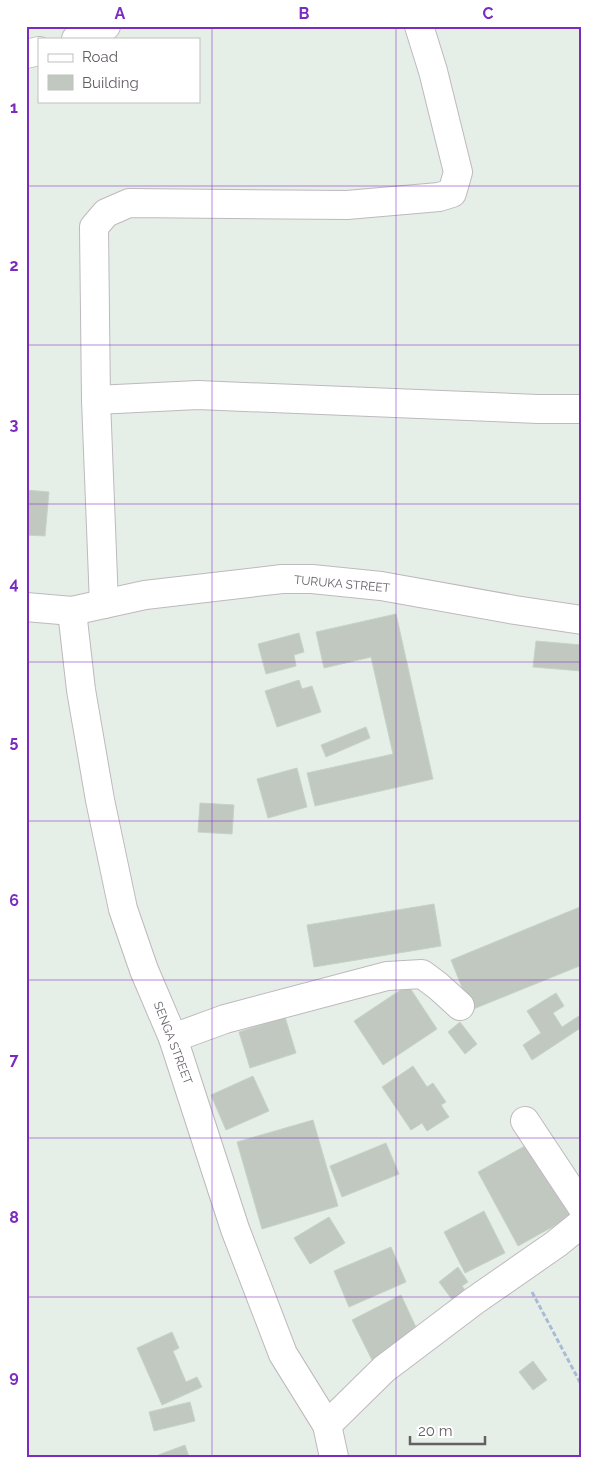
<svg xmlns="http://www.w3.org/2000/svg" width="608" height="1483" font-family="Raleway,sans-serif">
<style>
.building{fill:#c1c8c0;stroke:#c5d3c5}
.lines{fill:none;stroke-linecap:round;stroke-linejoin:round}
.street-casing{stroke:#beb8bf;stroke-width:30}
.path{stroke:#a8bcd6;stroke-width:3;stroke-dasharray:5 2.5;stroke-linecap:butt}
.street{stroke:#fff;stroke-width:28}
.grid{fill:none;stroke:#7b2cbf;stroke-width:1;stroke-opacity:0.55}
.labels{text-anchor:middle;stroke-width:4;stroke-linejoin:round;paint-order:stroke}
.street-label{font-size:12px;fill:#645e65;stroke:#fff}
.neatline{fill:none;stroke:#7b2cbf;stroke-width:2}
.grid-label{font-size:16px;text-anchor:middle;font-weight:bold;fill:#7b2cbf}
</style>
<rect width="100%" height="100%" fill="#e6efe7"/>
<!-- building -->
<g class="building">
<path d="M26,490L49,492L45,536L26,535Z"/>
<path d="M396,614L433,779L315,806L307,773L393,754L371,657L324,668L316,632Z"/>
<path d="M299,633L304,652L294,655L296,666L266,674L258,644Z"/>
<path d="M536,641L582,645L581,671L533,667Z"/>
<path d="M299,680L302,689L312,686L321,712L277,727L265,691Z"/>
<path d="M366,727L370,738L326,757L321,745Z"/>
<path d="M297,768L307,807L268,818L257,779Z"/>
<path d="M200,803L234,805L232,834L198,832Z"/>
<path d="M434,904L441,946L314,967L307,925Z"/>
<path d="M580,907L582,965L471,1010L451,960Z"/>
<path d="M408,985L437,1029L383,1065L354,1021Z"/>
<path d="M556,993L564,1006L553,1013L562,1027L582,1014V1027L532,1060L523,1045L541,1033L527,1011Z"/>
<path d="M285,1017L296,1053L250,1068L239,1032Z"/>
<path d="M460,1022L477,1044L465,1054L448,1032Z"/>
<path d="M413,1066L427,1087L433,1083L446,1102L441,1105L449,1117L427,1131L422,1123L411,1130L382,1087Z"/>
<path d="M253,1076L269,1111L226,1130L211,1095Z"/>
<path d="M313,1120L338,1206L262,1229L237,1142Z"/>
<path d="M532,1142L572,1216L518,1246L478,1172Z"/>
<path d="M386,1143L399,1174L342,1197L330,1166Z"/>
<path d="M484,1211L505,1253L465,1273L444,1232Z"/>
<path d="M329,1217L345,1243L310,1264L294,1238Z"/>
<path d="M391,1247L406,1282L349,1307L334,1271Z"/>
<path d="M458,1267L468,1282L462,1286L470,1297L457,1306L439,1282Z"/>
<path d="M401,1295L420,1336L372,1360L352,1320Z"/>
<path d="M172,1332L179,1348L173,1351L186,1382L197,1377L202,1387L162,1405L137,1348Z"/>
<path d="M533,1361L547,1380L533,1390L519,1372Z"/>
<path d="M190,1402L195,1421L154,1431L149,1412Z"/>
<path d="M185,1445L189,1457H153Z"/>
</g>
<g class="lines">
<defs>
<g id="street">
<path d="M76,39L106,26"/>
<path d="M26,54L39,51"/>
<path d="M96,400L198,395L538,409H582"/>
<path d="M104,604L96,400L94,227L106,213L129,203L347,205L439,197L452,193L458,172L433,71L419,26"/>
<path d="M26,607L72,611L145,595L282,579H312L381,586L515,610L582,620"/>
<path d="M72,611L81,690L100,800L123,909L144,970L173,1038L235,1229L283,1354L327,1425L334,1457"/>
<path d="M173,1038L225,1019L387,976L422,974L438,986L460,1006"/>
<path d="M525,1121L582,1207"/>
<path d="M327,1425L384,1369L474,1301L556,1244L582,1223"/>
</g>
</defs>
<!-- street casing -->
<use href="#street" class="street-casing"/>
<!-- path -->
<path class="path" d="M532,1292L582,1386"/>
<!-- street -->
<use href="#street" class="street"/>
</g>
<!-- grid -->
<path class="grid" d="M212,26V1457M396,26V1457M26,186H582M26,345H582M26,504H582M26,662H582M26,821H582M26,980H582M26,1138H582M26,1297H582"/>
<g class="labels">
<!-- street labels -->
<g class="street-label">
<text transform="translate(342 584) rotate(5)" y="4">TURUKA STREET</text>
<text transform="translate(173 1043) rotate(69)" y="4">SENGA STREET</text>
</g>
</g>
<!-- border -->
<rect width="608" height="1483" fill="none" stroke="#ffffff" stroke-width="55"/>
<!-- legend -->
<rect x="38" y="38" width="162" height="65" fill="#ffffff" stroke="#c1bfc1"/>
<rect x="48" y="54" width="25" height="8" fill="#ffffff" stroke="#c1bfc1"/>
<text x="82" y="62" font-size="15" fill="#645e65">Road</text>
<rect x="48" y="75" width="25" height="15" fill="#c1c8c0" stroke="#c1bfc1"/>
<text x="82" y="88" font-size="15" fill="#645e65">Building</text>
<!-- scale -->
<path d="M410 1436v8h75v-8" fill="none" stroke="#645e65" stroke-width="2.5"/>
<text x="418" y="1436" font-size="15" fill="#645e65" stroke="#ffffff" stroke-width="4" paint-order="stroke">20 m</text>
<rect x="28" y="28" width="552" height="1428" class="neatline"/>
<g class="grid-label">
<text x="120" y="19">A</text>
<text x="304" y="19">B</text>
<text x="488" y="19">C</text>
<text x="14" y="113">1</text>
<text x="14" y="271">2</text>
<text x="14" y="430">3</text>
<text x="14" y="589">4</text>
<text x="14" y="747">5</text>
<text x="14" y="906">6</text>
<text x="14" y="1065">7</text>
<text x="14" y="1223">8</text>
<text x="14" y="1382">9</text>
</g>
</svg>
